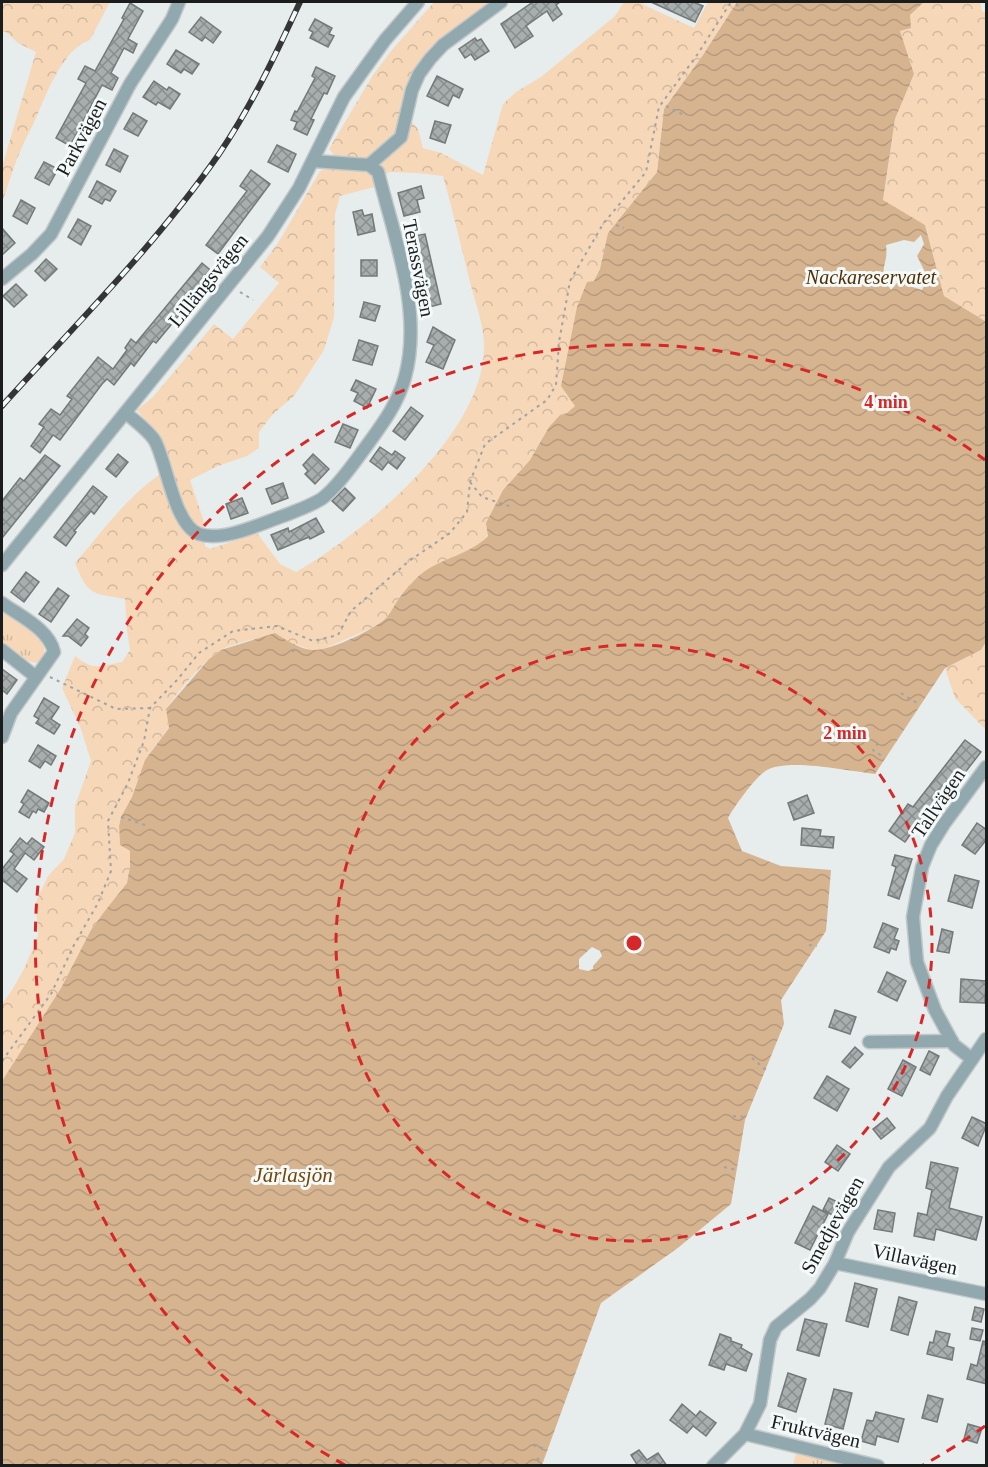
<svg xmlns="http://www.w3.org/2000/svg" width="988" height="1467" font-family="Georgia,serif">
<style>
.grass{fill:url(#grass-tufts)}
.forest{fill:url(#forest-crowns);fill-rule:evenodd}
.water{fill:url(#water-waves);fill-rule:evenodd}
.building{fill:url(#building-cross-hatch);stroke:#737879;stroke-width:1.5}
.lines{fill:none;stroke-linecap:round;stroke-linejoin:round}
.street-casing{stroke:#c2c7c8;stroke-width:15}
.path{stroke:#9fa3a4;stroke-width:2;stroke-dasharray:3 4.5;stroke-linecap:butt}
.street{stroke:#91a9ae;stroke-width:12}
.rail-casing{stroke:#343636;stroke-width:6}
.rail{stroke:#f4f9fa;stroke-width:4;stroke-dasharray:11;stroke-linecap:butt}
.ring{fill:none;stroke:#d62828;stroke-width:3;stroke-dasharray:10 8}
.labels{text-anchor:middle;stroke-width:6;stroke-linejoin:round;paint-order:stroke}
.street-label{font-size:20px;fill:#1b1d1d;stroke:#f4f9fa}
.park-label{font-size:20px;font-style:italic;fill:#502f00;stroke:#f4f9fa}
.water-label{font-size:21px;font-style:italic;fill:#724606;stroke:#f4f9fa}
.centre{fill:#d62828;stroke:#f4f9fa;stroke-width:3}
.ring-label{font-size:18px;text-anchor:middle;font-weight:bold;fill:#d62828;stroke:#f4f9fa;stroke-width:6;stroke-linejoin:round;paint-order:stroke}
</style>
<defs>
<pattern id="grass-tufts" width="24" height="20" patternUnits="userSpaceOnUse" patternTransform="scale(1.5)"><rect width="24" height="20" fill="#f6d8b8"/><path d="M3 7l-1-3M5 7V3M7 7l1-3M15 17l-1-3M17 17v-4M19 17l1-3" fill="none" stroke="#d2b99e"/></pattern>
<pattern id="forest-crowns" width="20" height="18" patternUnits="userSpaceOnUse" patternTransform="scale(1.5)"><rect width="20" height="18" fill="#f6d8b8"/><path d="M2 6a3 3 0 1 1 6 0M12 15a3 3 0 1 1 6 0" fill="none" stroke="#d2b99e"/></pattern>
<pattern id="water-waves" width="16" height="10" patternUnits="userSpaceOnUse" patternTransform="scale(1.5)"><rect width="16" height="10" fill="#d6b490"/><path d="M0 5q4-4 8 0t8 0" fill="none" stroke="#b79a7c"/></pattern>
<pattern id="building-cross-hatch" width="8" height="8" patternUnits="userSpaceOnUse" patternTransform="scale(1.5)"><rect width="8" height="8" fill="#a8aeae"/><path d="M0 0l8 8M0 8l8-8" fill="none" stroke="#888d8d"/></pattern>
</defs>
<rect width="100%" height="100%" fill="#e7eced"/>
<!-- grass -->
<g class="grass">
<path d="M2,611L43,640L45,657L42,662C27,666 13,651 2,642Z"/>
<path d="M796,1453L853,1465L793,1466Z"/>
</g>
<!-- forest -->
<g class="forest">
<path d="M2,2H110L90,40C63,48 46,95 36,118C32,128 26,137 22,147C14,165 8,185 2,203V167L36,52L18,43L6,32H2Z"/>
<path d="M434,2H492L425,56L409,79L400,108L418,129L423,148L441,153L483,175L503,104L516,92L541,77L615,16L624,2H641L644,5L694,28L708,2H737L703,55L664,109L657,172L608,233L600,269L594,282L575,406L567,413L560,415L549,427L530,460L503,490L488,535L479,545L420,575L410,588L400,595L396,605L387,617L374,627L321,650H311L289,642L275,634C258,639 236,642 221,650C205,659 177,693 166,709L169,727L145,760L132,797L121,817L119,825L120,845L130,851V866L127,883L104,912L91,930L61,988L2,1081V1004L12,990L24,969L38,936L36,902L48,876L64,859L75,833V806L91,761L81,729L62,688L75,656C94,671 99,666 122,662L130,650L127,630L125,599C92,593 88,596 75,563C101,533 126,498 159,475L144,419L137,410L153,397L214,324L233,339L279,283L260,267L278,243L320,171L327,169L334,155L329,149L373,75L392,50ZM390,172L418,173L443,176C453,211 461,247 470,282C475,302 484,325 484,345C486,432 365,532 296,572L280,564L257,533L210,549L205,546L203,519L190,480L218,466L247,456L259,448V432L273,414L294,396L324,350L334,317L335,214L340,196L374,187L373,179Z"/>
<path d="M924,2H980L982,11L986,13V46L985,48L986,72L983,76L986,77L985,321L944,296L925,225L883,201L895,119L914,74L899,31L910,15Z"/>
<path d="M986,642V730L955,698L945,668L981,650Z"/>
</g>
<!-- water -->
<path class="water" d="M737,2H924L910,15L911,28L900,31L914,74L895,119L883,200L925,225L944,296L985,321L986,320V642L981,650L945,668L875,774C848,771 793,759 769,769C757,774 735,806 728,818L742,851L781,866L831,870L826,931L781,1000L784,1024L745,1120L731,1204L679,1247L601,1303L542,1465H2V1081L61,988L91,930L104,912L127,883L130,866V851L120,845L119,826L121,817L132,797L145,760L169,728L166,709L209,659L221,650L275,633C286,640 300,649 312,650C328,652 376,629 387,617C392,611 395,604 399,598C400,596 418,576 421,574C441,558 469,555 488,536L486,523L503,490L530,460L549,427L560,415L567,413L575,406L561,386L577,307L587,282L594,281L600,269L608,233L657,172L664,109L703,55ZM921,235L924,244L917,256L928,278L922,290L906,285L901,278L891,290C876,267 889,267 886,245L904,240L914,242ZM592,947L600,951L602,956L593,966V969L588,971L579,969V959Z"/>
<!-- building -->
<g class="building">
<path d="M533,2H560L556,5L562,14L553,21L547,11L526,26L533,36L515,48L501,24Z"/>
<path d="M651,2H693L703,6L695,22Z"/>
<path d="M130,3L143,11L128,39L137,44L133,53L124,48L111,73L118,78L112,90L102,85L70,146L56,138L86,83L78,79L85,66L95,71L124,19L122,18Z"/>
<path d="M201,17L221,32L213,43L205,37L202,41L189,32Z"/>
<path d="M315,19L332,28L329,34L334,36L328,47L310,38L313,32L309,30Z"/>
<path d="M475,38L477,41L481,39L489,51L475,60L471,54L465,58L459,49Z"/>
<path d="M176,50L199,64L192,74L184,69L181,73L167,64Z"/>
<path d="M316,67L335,76L327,94L324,93L311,119L314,120L307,135L294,129L297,122L291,120L295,111L297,112L315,78L312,76Z"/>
<path d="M437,76L463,89L459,98L453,95L448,106L427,96Z"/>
<path d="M154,81L167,90L169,87L180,94L170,109L158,102L156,105L143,97Z"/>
<path d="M133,113L147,121L138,136L124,129Z"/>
<path d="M435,121L451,125L445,143L430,138Z"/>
<path d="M277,145L296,154L288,172L268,162Z"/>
<path d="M114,149L128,156L120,172L106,165Z"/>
<path d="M44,162L58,169L49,185L35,178Z"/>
<path d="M251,170L270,184L218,254L206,245L247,191L240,186Z"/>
<path d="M97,181L116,191L110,201L105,199L102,204L89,197Z"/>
<path d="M421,186L424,198L417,200L420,212L404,216L398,193Z"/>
<path d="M21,200L35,208L27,224L13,216Z"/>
<path d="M362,210L364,216L372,214L375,231L358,235L353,212Z"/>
<path d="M78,219L91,226L81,245L68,237Z"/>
<path d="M2,228L15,243L2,255Z"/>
<path d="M425,234L441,304L425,308L409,237Z"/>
<path d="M46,259L57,269L45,281L35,271Z"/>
<rect x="361" y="260" width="16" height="16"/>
<path d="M202,263L214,273L156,343L153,341L134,366L131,363L114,385L107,379L102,384L60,440L53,435L40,453L31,446L44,427L39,424L51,409L60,415L72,399L67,396L98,357L113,369L127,350L125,348L131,339L136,343Z"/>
<path d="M16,284L27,295L14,307L3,296Z"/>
<path d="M364,302L380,306L375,321L360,317Z"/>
<path d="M433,327L455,340L443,369L426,362L434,345L427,342Z"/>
<path d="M359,340L378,346L372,365L353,360Z"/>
<path d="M356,380L376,389L367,408L354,401L358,393L351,390Z"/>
<path d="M411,407L423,416L405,440L393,431Z"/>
<path d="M343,424L358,430L350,448L335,442Z"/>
<path d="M380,447L392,455L395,451L405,458L397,469L388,462L382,470L370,461Z"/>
<path d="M118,454L128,462L116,477L106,469Z"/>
<path d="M313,454L329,469L315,484L305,474L308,471L303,465Z"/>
<path d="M45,455L60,466L2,538V501L20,478L24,481Z"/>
<path d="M283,483L288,498L272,504L266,489Z"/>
<path d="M93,486L107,497L94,514L91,511L74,531L76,532L66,546L54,537Z"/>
<path d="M345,488L355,498L343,511L332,501Z"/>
<path d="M242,498L248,513L231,519L226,504Z"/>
<path d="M316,518L324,532L310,539L309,537L278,550L271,535L288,528L289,532Z"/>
<path d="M26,572L39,582L24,602L11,592Z"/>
<path d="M58,588L69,596L51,622L39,614Z"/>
<path d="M77,619L89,628L85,634L88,637L81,646L68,636H63Z"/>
<path d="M2,669L17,680L7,694L2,690Z"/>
<path d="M44,698L59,707L51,719L60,725L54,734L36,723L39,719L34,716Z"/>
<path d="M965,740L981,752L931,816L926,812L905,842L889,831L908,804L913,807Z"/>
<path d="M38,745L56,756L51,765L45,761L40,768L29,761Z"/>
<path d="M28,790L49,803L44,812L38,809L36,813L33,811L29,818L19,812L24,804L21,802Z"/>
<path d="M807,795L814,813L794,820L788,803Z"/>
<path d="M977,823L987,830V839L975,854L962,845Z"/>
<path d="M802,828L821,830L820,836L834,837L833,848L801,845Z"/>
<path d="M20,838L27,844L32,838L44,847L34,860L25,853L14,869L27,879L17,892L2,880V869L14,854L10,851Z"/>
<path d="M895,855L912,859L899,899L888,895L896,867L892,865Z"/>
<path d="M955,875L979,881L972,908L948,901Z"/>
<path d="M883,923L898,929L894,939L899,941L896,950L891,948L889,953L874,947Z"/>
<path d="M942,929L953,932L949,953L937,951Z"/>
<path d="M887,972L906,981L897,1001L878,992Z"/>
<path d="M961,979L986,981L985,1003L960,1002Z"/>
<path d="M835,1010L856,1017L850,1034L829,1027Z"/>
<path d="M855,1047L863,1054L850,1068L842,1062Z"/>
<path d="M929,1051L939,1056L930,1075L920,1070Z"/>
<path d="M903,1060L916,1067L902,1096L888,1089Z"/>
<path d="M827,1076L849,1089L837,1111L814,1098Z"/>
<path d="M972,1117L987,1124L978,1146L962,1138Z"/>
<path d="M887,1118L895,1128L881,1139L873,1129Z"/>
<path d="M837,1145L850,1154L838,1171L825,1162Z"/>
<path d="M931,1162L958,1168L949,1208L982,1217L976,1240L936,1229L934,1240L914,1236L918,1213L927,1215L932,1190L926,1188Z"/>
<path d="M829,1198L842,1204L836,1217L823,1210Z"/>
<path d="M813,1206L828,1214L810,1250L795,1243Z"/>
<path d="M878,1210L895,1213L892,1232L874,1229Z"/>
<path d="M855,1283L877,1289L868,1327L846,1321Z"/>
<path d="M899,1297L917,1302L908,1335L891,1330Z"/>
<path d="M975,1307L984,1309L981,1322L972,1320Z"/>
<path d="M805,1319L827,1324L819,1356L797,1350Z"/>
<path d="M972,1328L983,1330L980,1341L970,1339Z"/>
<path d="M936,1331L950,1334L947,1346L954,1348L952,1360L927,1354L930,1342L933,1343Z"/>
<path d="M720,1334L731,1338V1341L742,1345L741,1348L752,1354L746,1371L726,1364L724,1370L709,1365Z"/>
<path d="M983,1341L987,1342V1384L967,1379L971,1364L977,1366Z"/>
<path d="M788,1373L806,1379L796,1412L778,1406Z"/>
<path d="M834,1389L852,1393L843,1429L825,1424Z"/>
<path d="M928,1395L943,1399L937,1422L922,1418Z"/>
<path d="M682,1404L696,1416L700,1411L716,1423L706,1436L693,1426L687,1433L670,1420Z"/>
<path d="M876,1412L904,1419L898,1442L877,1436L875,1445L861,1441L867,1420L873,1421Z"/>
<path d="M968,1424L982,1428L977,1443L964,1439Z"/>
<path d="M639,1450L647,1460L658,1453L667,1466H638L631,1455Z"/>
</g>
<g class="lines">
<defs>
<g id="street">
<path d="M369,165L401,137L412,90L419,74L430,59L443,45L501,2"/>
<path d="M2,279L32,254L51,234L130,84L172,19L179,2"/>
<path d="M126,413C135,421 149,431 155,441C167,463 174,525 199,534C223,542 260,524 283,516C295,511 314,505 324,497C339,485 354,463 365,448C381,426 398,404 405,377C423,311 394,237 378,172L369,165L313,161"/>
<path d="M2,565L268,236L299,188L344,97L385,40L418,2"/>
<path d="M2,603C20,616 49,629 54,652L11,713L2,737"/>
<path d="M2,650L36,677"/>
<path d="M869,1042L952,1041"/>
<path d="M972,1059L954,1045L935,1010L917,962L913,917L922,867L931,845L944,824L986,767"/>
<path d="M835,1263L986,1294"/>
<path d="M745,1434L878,1466"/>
<path d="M713,1466L745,1434L760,1404L770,1340L776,1327L810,1299L820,1288L835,1263L848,1232L889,1167L930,1128L947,1096L986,1039"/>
</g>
</defs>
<!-- street casing -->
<use href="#street" class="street-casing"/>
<!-- path -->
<g class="path">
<path d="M736,4L745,12"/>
<path d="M666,106L684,115"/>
<path d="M616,225L624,228"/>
<path d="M240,292L253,300"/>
<path d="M470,482L482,497L512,507"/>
<path d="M293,652L294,644"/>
<path d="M50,677L116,709L150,708"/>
<path d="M901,693L920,705"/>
<path d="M878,743L873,750L885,758"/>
<path d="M121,817L145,825"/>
<path d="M809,945L817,946"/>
<path d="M752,1058L766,1070"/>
<path d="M2,1061L51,994L74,945L98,903L111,871L108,821L128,783L144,741L150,708L178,679L199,653L233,631L277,626L313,641L338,635L351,611L409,561L450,533L467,512L470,482L485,444L547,400L556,385L559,342L570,281L603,224L646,172L659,107L697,55L731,2"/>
<path d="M733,1116L746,1117"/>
<path d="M724,1167L737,1170"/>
<path d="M533,1445L547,1450"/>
<path d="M537,1458L543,1462"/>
</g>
<!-- street -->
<use href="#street" class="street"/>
<defs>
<path id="rail" d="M2,406C76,324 155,246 219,154C251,107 276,54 300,2"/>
</defs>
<!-- rail casing -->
<use href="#rail" class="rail-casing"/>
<!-- rail -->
<use href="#rail" class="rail"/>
</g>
<!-- distance rings -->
<g class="ring">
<circle cx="634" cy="943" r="298"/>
<path d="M985 1426A597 597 0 0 1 923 1465M345 1465A597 597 0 1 1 985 460"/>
</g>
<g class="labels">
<!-- street labels -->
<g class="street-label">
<text transform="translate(81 137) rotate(-62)" y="7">Parkvägen</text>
<text transform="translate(419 268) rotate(79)" y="7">Terassvägen</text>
<text transform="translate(208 280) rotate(-51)" y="7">Lillängsvägen</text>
<text transform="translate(938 803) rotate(-56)" y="7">Tallvägen</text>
<text transform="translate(832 1225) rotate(-61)" y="7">Smedjevägen</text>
<text transform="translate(915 1259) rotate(12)" y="7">Villavägen</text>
<text transform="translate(816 1431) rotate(13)" y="7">Fruktvägen</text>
</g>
<!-- park labels -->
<g class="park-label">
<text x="871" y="284">Nackareservatet</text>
</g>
<!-- water labels -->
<g class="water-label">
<text x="293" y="1182">Järlasjön</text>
</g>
</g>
<circle cx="634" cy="943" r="9" class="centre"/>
<g class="ring-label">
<text x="886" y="408">4 min</text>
<text x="845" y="739">2 min</text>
</g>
<!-- border -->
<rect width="988" height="1467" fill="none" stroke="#1b1d1d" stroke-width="6"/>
</svg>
